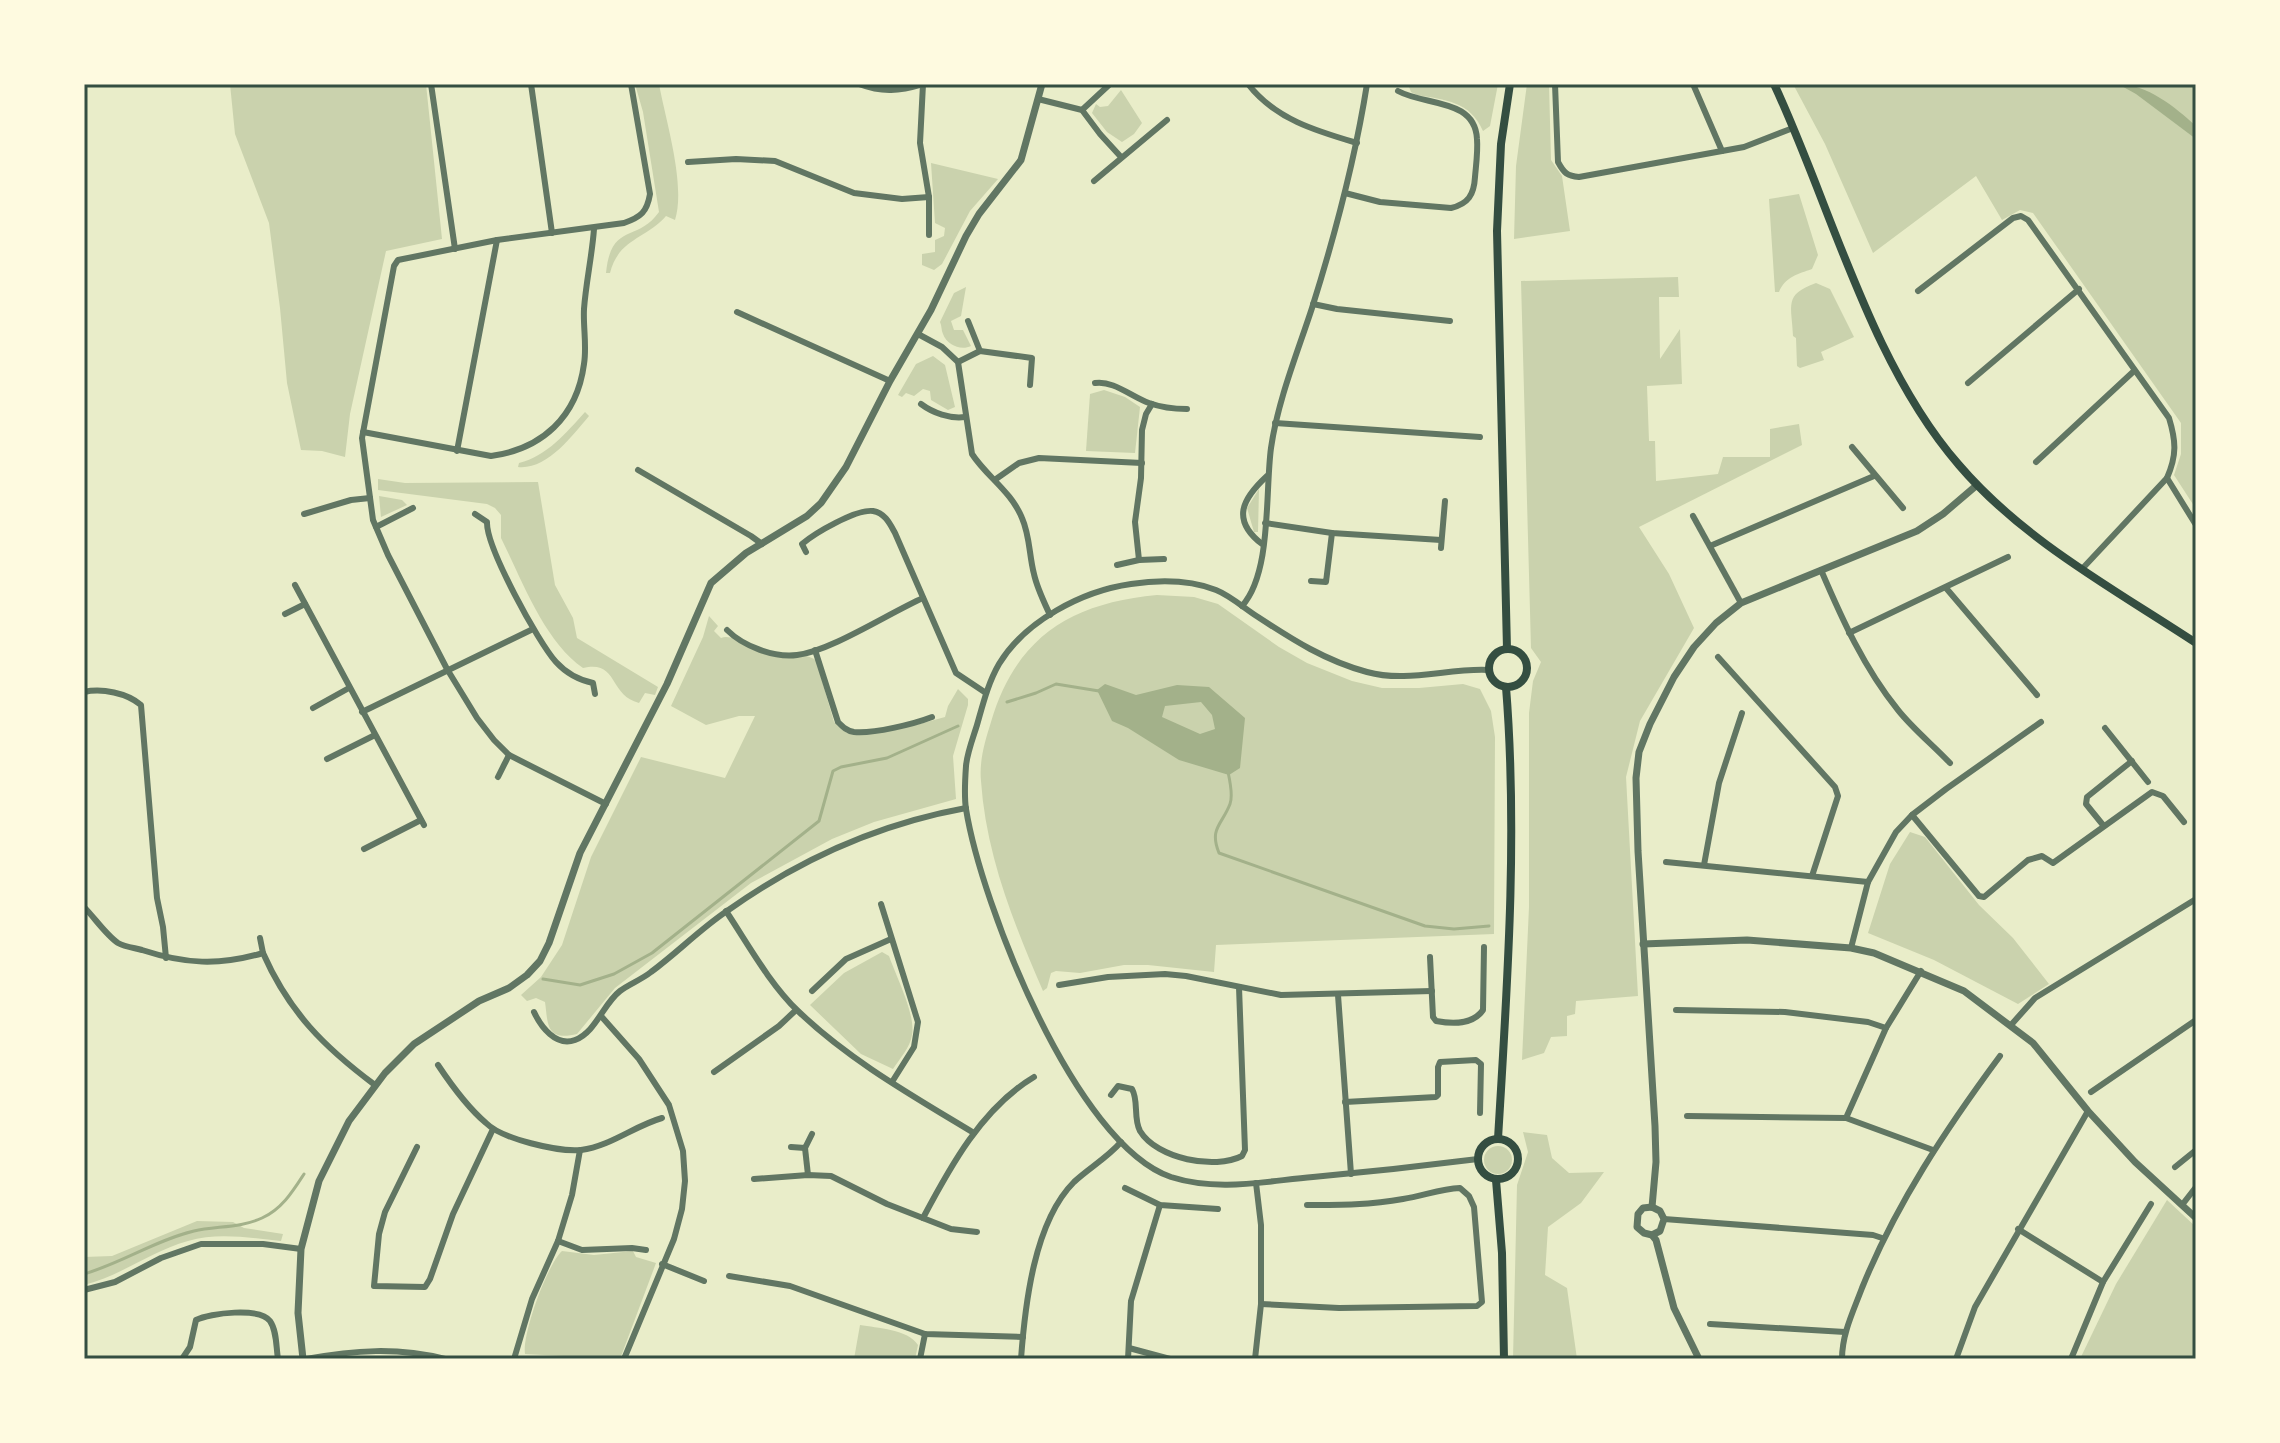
<svg xmlns="http://www.w3.org/2000/svg" width="2280" height="1443" font-family="'Alegreya Sans',sans-serif">
<style>
.green{fill:#cad2ad}
.water{fill:#a3b18a;fill-rule:evenodd}
.lines{fill:none;stroke-linecap:round;stroke-linejoin:round}
.stream{stroke:#a3b18a;stroke-width:3}
.minor{stroke:#617663;stroke-width:6}
.tertiary{stroke:#617663;stroke-width:7}
.secondary{stroke:#344e41;stroke-width:8}
.neatline{fill:none;stroke:#344e41;stroke-width:3}
</style>
<rect width="100%" height="100%" fill="#e9edc9"/>
<!-- green -->
<g class="green">
<path d="M230,84H426L442,239L386,251L350,414L345,457L322,451L301,450L287,383L280,308L269,223L235,134Z"/>
<path d="M635,84H659C666,122 686,185 675,220L666,216C645,240 619,238 610,273H606C611,222 637,243 659,212L643,112Z"/>
<path d="M1408,84H1498L1490,126L1483,131C1470,101 1445,100 1417,95L1411,92Z"/>
<path d="M1527,84H1549L1551,160L1562,176L1570,231L1514,239L1516,166Z"/>
<path d="M1793,84H2196V509L2174,475L2181,454V423L2033,213L2020,210L2002,220L1976,176L1873,253L1825,144Z"/>
<path d="M1121,90L1142,123L1134,134L1122,142L1107,132L1092,113L1096,104L1100,107L1108,106Z"/>
<path d="M931,163L998,179L970,211L942,264L934,270L922,265V254L935,252V240L944,236L945,228L935,223Z"/>
<path d="M1799,194L1818,255L1812,269C1798,274 1785,277 1779,292H1775L1769,199Z"/>
<path d="M1678,277L1679,297H1659L1660,359L1680,329L1682,384L1647,386L1649,441H1655L1656,481L1718,474L1723,457H1770V429L1799,424L1802,445L1639,527L1669,574L1694,628L1640,721L1626,777L1638,996L1576,1001L1575,1014L1567,1016V1036L1551,1037L1544,1053L1522,1060L1529,907V713L1533,681L1541,662L1531,648L1521,281Z"/>
<path d="M1816,283L1830,289L1854,337L1821,352L1824,360L1800,368L1797,366L1796,338L1793,336C1792,305 1783,295 1816,283Z"/>
<path d="M966,287L961,316L951,321L954,330H963L971,346C961,351 947,345 943,334C941,330 942,326 940,322L954,293Z"/>
<path d="M933,356L945,365L955,407L948,410L931,400L930,391L923,389L914,396L906,393L902,397L898,395L916,364Z"/>
<path d="M1104,390L1125,397L1140,407L1135,453L1086,451L1090,394Z"/>
<path d="M585,412L589,416C571,437 547,470 518,467L519,463C547,456 566,433 585,412Z"/>
<path d="M378,479L405,483L538,482L555,585L573,618L577,638L658,687L655,695L645,693L639,703C608,695 619,660 583,668C544,641 522,580 501,538V515L495,508L487,504L378,490Z"/>
<path d="M1259,489L1258,532H1254L1247,508Z"/>
<path d="M379,496L402,500L407,505L381,517Z"/>
<path d="M1157,595L1194,597L1218,604L1279,647L1307,663L1352,681L1382,688H1419L1463,684L1480,689L1491,711L1495,737L1494,934L1216,945L1214,972L1148,965H1124L1080,973L1056,971L1051,973L1047,988L1043,991C1014,924 986,855 981,781C979,761 985,741 991,722C1016,637 1071,603 1157,595Z"/>
<path d="M709,616L718,626L714,631L721,638C734,633 749,650 764,653C781,656 801,651 816,660L834,722L847,733L916,725L945,717L948,706L958,689L968,699V705L953,756L956,799L874,822L832,839L751,883L615,988L577,1034C545,1042 548,1022 545,1002L536,998L527,1001L521,995L541,977L562,945L591,857L641,757L725,778L755,716H739L706,725L671,706L703,637Z"/>
<path d="M1910,832L1925,837L1979,905L2013,938L2049,984L2018,1004L1934,960L1868,933L1890,864Z"/>
<path d="M882,952L889,956C896,976 916,1015 912,1035C910,1048 900,1058 893,1069L861,1054L810,1005L844,973Z"/>
<path d="M1523,1132L1547,1135L1552,1158L1569,1173L1604,1172L1581,1203L1548,1227L1545,1275L1567,1288L1577,1359H1513L1517,1185L1528,1152Z"/>
<circle cx="1498" cy="1160" r="14"/>
<path d="M2167,1200L2196,1227V1359H2080L2116,1284Z"/>
<path d="M197,1221L233,1222L244,1228L283,1234L281,1241C250,1238 218,1232 188,1241C151,1251 121,1276 84,1285V1257L112,1256Z"/>
<path d="M562,1251L594,1255L633,1251L636,1257L656,1263L620,1359L525,1354C522,1334 547,1265 562,1251Z"/>
<path d="M860,1325C877,1328 908,1329 918,1345L915,1359H854Z"/>
</g>
<!-- water -->
<g class="water">
<path d="M2118,84C2147,84 2175,107 2196,126V139L2136,94Z"/>
<path d="M1105,684L1136,695L1177,685L1209,687L1245,718L1240,768L1229,775L1179,760L1128,728L1112,721L1097,690ZM1201,702L1212,715L1215,729L1200,734L1162,717L1165,706Z"/>
</g>
<g class="lines">
<!-- stream -->
<g class="stream">
<path d="M1007,702L1036,693L1056,684L1099,691"/>
<path d="M1228,772C1230,781 1233,796 1230,804C1222,825 1209,828 1219,853L1425,926L1454,929L1489,926"/>
<path d="M543,979L580,985L614,974L652,953L819,821L833,771L841,767L887,758L958,726"/>
<path d="M84,1274C122,1263 156,1240 194,1231C216,1226 241,1228 262,1218C282,1209 293,1191 304,1174"/>
</g>
<!-- minor -->
<g class="minor">
<path d="M431,84L455,249"/>
<path d="M531,84L552,233"/>
<path d="M859,84C883,93 899,91 923,84"/>
<path d="M923,84L920,143L929,197V235"/>
<path d="M1248,84C1275,119 1316,131 1357,143"/>
<path d="M1555,84L1558,162C1564,173 1567,176 1579,177L1744,147L1793,128"/>
<path d="M1693,84L1722,151"/>
<path d="M1038,99L1082,110L1100,134L1121,157"/>
<path d="M1082,110L1110,84"/>
<path d="M688,162L736,159L775,161L854,193L902,199L929,197"/>
<path d="M1094,181L1167,120"/>
<path d="M1345,193L1380,202L1451,208C1468,204 1474,195 1475,177C1476,165 1478,152 1477,139C1475,98 1425,106 1398,91"/>
<path d="M1918,291L2013,218L2021,216L2028,220L2169,418C2176,441 2177,455 2167,478L2082,569"/>
<path d="M1313,304L1337,309L1450,321"/>
<path d="M737,312L890,381"/>
<path d="M968,321L980,351"/>
<path d="M918,334L942,347L958,362L972,454C987,477 1011,491 1022,518C1030,536 1029,555 1034,574C1037,588 1044,602 1050,615"/>
<path d="M958,362L980,351L1032,358L1030,385"/>
<path d="M1095,383C1113,380 1132,397 1149,403C1160,407 1175,409 1187,409"/>
<path d="M1968,383L2079,289"/>
<path d="M921,404C933,413 950,419 965,417"/>
<path d="M1275,423L1480,437"/>
<path d="M363,432L491,456C542,449 577,417 584,364C587,346 583,327 584,309C586,282 592,256 594,229"/>
<path d="M1852,447L1903,508"/>
<path d="M457,451L497,240"/>
<path d="M2036,462L2134,371"/>
<path d="M638,470L751,536L762,544"/>
<path d="M2167,478L2196,525"/>
<path d="M996,479L1019,463L1039,458L1142,463"/>
<path d="M304,514L351,500L370,498"/>
<path d="M475,514L487,522C486,547 538,642 556,662C566,673 579,680 593,683L595,694"/>
<path d="M1693,516L1741,603"/>
<path d="M1265,523L1332,533L1441,540"/>
<path d="M376,527L413,508"/>
<path d="M1262,544C1231,520 1242,499 1267,476"/>
<path d="M1710,546L1874,476"/>
<path d="M1441,548L1445,501"/>
<path d="M806,552L802,544C815,533 856,509 873,511C885,513 890,524 895,533L956,673L986,693"/>
<path d="M1139,560L1135,522L1141,478L1142,430L1146,414L1152,404"/>
<path d="M1117,565L1139,560L1164,559"/>
<path d="M1821,570C1842,619 1864,668 1898,710C1913,729 1933,745 1950,763"/>
<path d="M1311,581L1326,582L1332,533"/>
<path d="M295,585L424,825"/>
<path d="M1946,588L2037,695"/>
<path d="M1242,606C1272,573 1265,492 1271,448C1278,400 1297,354 1312,308C1335,235 1355,160 1367,84"/>
<path d="M285,614L305,604"/>
<path d="M727,630C743,646 774,658 797,655C831,651 889,613 923,598"/>
<path d="M1849,633L2008,557"/>
<path d="M815,650L838,722C843,727 847,731 854,732C873,734 914,724 932,717"/>
<path d="M1718,657L1835,787L1838,796L1812,876"/>
<path d="M84,692C102,688 127,693 141,705L157,898L163,927L166,958"/>
<path d="M313,708L349,688"/>
<path d="M362,712L533,629"/>
<path d="M2105,728L2148,782"/>
<path d="M327,759L375,735"/>
<path d="M498,777L509,755"/>
<path d="M606,804L509,755L494,740L477,718L447,669L388,555L373,520L362,438L394,266L398,260L497,240L624,223C641,217 647,212 650,194L631,84"/>
<path d="M1912,815L1979,896L1984,897L2028,860L2042,856L2053,863L2152,792L2163,796L2184,822"/>
<path d="M2103,825L2086,804L2087,797L2132,761"/>
<path d="M364,849L421,820"/>
<path d="M1666,862L1868,882"/>
<path d="M1704,865L1719,783L1742,713"/>
<path d="M881,904L918,1022L914,1047L892,1082"/>
<path d="M84,907C94,917 106,935 118,943C125,947 135,948 142,950C185,964 219,966 263,953C289,1012 324,1047 375,1085"/>
<path d="M726,911C748,944 769,983 798,1011C849,1060 913,1096 974,1133"/>
<path d="M260,938L263,953"/>
<path d="M1851,948L1868,882L1896,832L1912,815L1946,789L2041,722"/>
<path d="M1430,957L1433,1017L1436,1021C1453,1024 1473,1025 1483,1010L1484,947"/>
<path d="M1059,985L1108,977L1165,974L1186,976L1281,995L1432,991"/>
<path d="M812,991L846,959L891,939"/>
<path d="M1338,995L1351,1174"/>
<path d="M1676,1010L1785,1012L1868,1022L1886,1028"/>
<path d="M534,1012C541,1027 556,1047 575,1040C596,1032 603,1004 620,991C629,984 641,980 651,972C677,953 700,929 727,911C800,859 878,824 966,808"/>
<path d="M601,1016L639,1059L669,1105L683,1151L685,1181L682,1209L674,1239L624,1359"/>
<path d="M2011,1025L2035,998L2196,899"/>
<path d="M438,1065C452,1086 467,1107 486,1123C502,1139 558,1152 581,1150C611,1146 634,1126 662,1118"/>
<path d="M714,1072L779,1026L796,1010"/>
<path d="M2091,1092L2196,1020"/>
<path d="M1111,1095L1118,1086L1132,1089C1139,1101 1133,1118 1140,1131C1157,1159 1215,1170 1242,1156L1245,1150L1239,987"/>
<path d="M1345,1102L1436,1097L1438,1095V1067L1440,1062L1476,1060L1481,1064L1480,1113"/>
<path d="M1687,1116L1846,1118L1933,1150"/>
<path d="M1846,1118L1886,1028L1921,971"/>
<path d="M417,1147L385,1212L379,1234L374,1286L425,1287L430,1279L453,1214L493,1129"/>
<path d="M791,1147L805,1148L812,1134"/>
<path d="M805,1148L808,1175"/>
<path d="M1478,1159C1423,1166 1368,1172 1313,1177C1266,1181 1218,1192 1171,1177C1075,1144 981,903 966,809C964,796 965,780 966,766C967,753 973,738 977,725C983,704 988,683 999,664C1025,621 1082,591 1131,584C1158,580 1190,580 1216,590C1231,596 1245,609 1258,617C1293,640 1326,661 1367,672C1407,683 1448,668 1488,670"/>
<path d="M2175,1167L2196,1150"/>
<path d="M754,1179L808,1175L831,1176L887,1204L951,1229L977,1232"/>
<path d="M1125,1188L1160,1205L1218,1209"/>
<path d="M2182,1205L2196,1187"/>
<path d="M923,1218C950,1167 982,1108 1034,1077"/>
<path d="M1664,1219L1873,1235L1882,1238"/>
<path d="M2018,1229L2103,1282"/>
<path d="M558,1241L582,1250L632,1248L646,1250"/>
<path d="M662,1264L704,1281"/>
<path d="M729,1276L790,1286L925,1334L1023,1337"/>
<path d="M84,1290L115,1282L161,1258L201,1244H263L301,1249"/>
<path d="M1261,1304L1339,1308L1477,1306L1482,1302L1474,1207L1469,1196L1460,1188C1440,1189 1423,1196 1403,1199C1371,1205 1340,1205 1307,1205"/>
<path d="M1710,1324L1845,1332"/>
<path d="M1129,1348L1170,1359"/>
<path d="M182,1359L190,1347L196,1320C210,1313 260,1307 270,1321C277,1331 276,1347 278,1359"/>
<path d="M306,1359C354,1350 398,1347 445,1359"/>
<path d="M514,1359L532,1299L558,1241L572,1195L580,1150"/>
<path d="M920,1359L925,1334"/>
<path d="M1021,1359C1025,1305 1034,1222 1074,1182C1089,1168 1107,1158 1121,1142"/>
<path d="M1128,1359L1131,1301L1160,1205"/>
<path d="M1255,1359L1261,1304V1225L1256,1183"/>
<path d="M1842,1359C1842,1334 1853,1312 1862,1288C1896,1204 1946,1129 2000,1056"/>
<path d="M1956,1359L1975,1307L2088,1111"/>
<path d="M2071,1359L2103,1282L2151,1204"/>
</g>
<!-- tertiary -->
<g class="tertiary">
<path d="M1643,944L1747,940L1851,948L1874,953L1964,991L2033,1043L2088,1111L2135,1162L2196,1218"/>
<path d="M1652,1207L1656,1162L1655,1126L1638,851L1636,778L1639,752L1650,724L1674,677L1694,647L1716,623L1741,603L1917,531L1943,514L1977,485"/>
<path d="M1652,1207L1643,1208L1638,1214L1637,1227L1644,1233L1652,1235L1656,1240L1674,1308L1699,1359"/>
<path d="M1652,1207L1660,1211L1664,1219L1660,1231L1652,1235"/>
<path d="M303,1359L298,1313L301,1249L319,1181L349,1121L385,1073L414,1044L479,1001L509,988L527,975L540,961L549,943L580,853L667,684L711,583L746,553L807,516L821,503L846,467L890,381L931,310L966,236L979,214L1021,160L1042,84"/>
</g>
<!-- secondary -->
<g class="secondary">
<path d="M1774,84C1831,206 1870,363 1959,465C2023,540 2114,589 2196,643"/>
<circle cx="1508" cy="668" r="19"/>
<path d="M1507,649L1497,231L1501,144L1510,84"/>
<path d="M1498,1139C1507,989 1518,837 1506,687"/>
<circle cx="1498" cy="1159" r="20"/>
<path d="M1496,1180L1502,1253L1504,1359"/>
</g>
</g>
<!-- border -->
<rect width="2280" height="1443" fill="none" stroke="#fefae0" stroke-width="172"/>
<rect x="86" y="86" width="2108" height="1271" class="neatline"/>
</svg>
